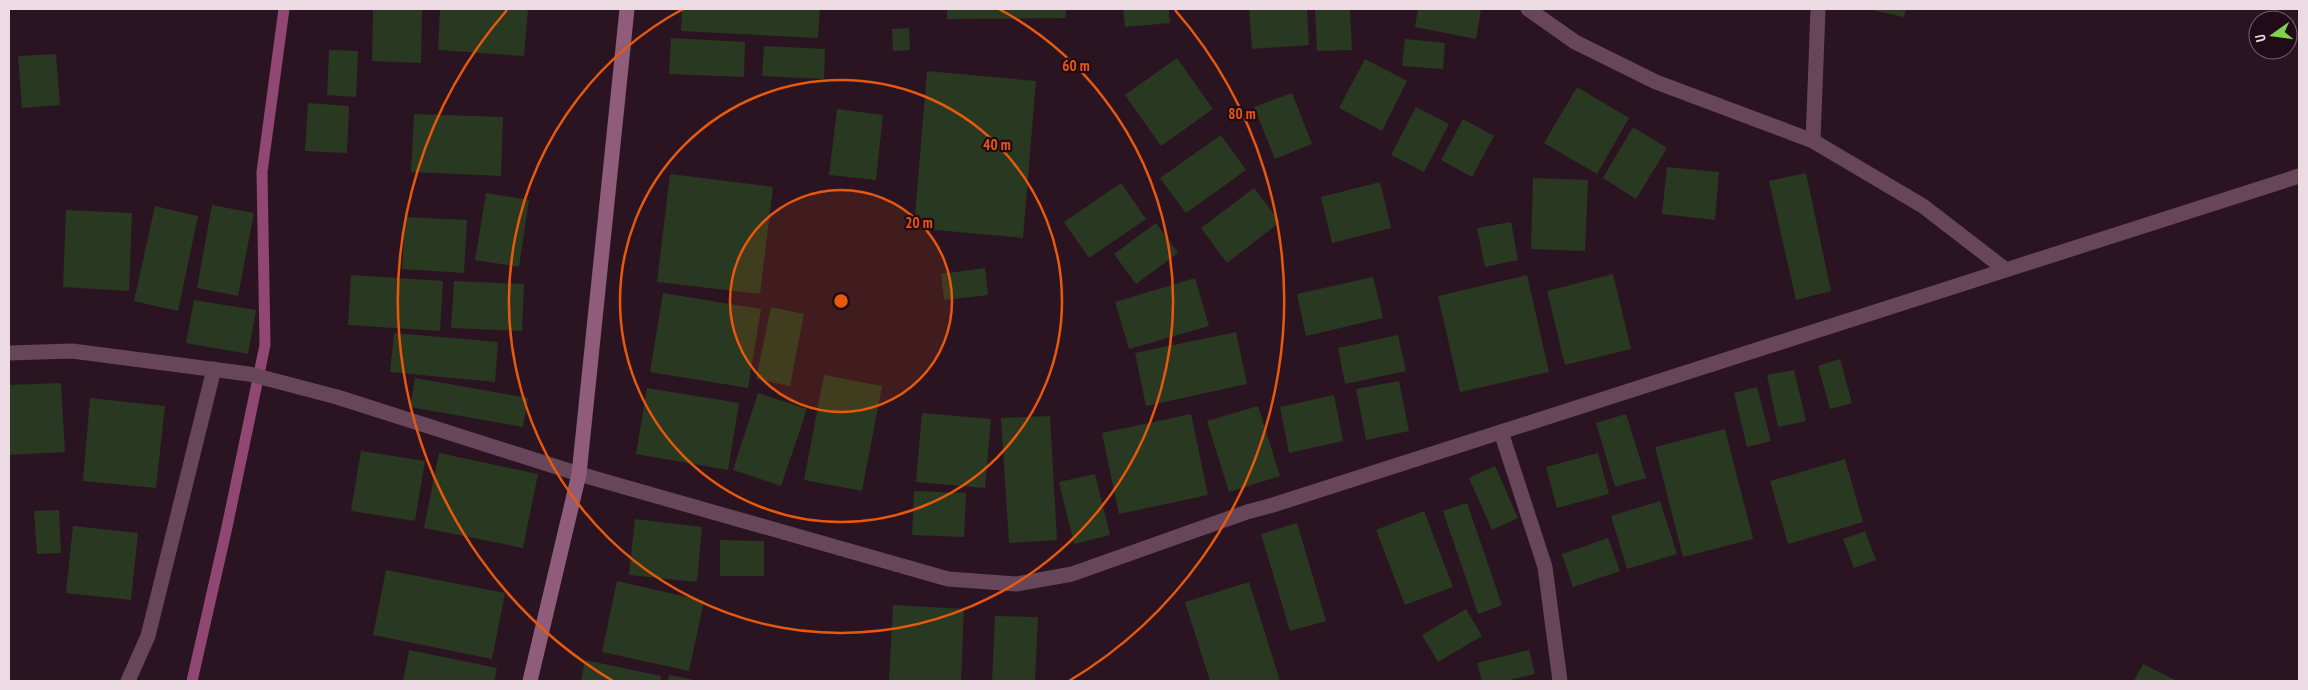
<svg xmlns="http://www.w3.org/2000/svg" width="2308" height="690" font-family="'PT Sans Narrow',sans-serif">
<style>
.lines{fill:none;stroke-linecap:round;stroke-linejoin:round}
.stream{stroke:#914773;stroke-width:11}
.building{fill:#293821}
.street{stroke:#664658;stroke-width:15}
.secondary{stroke:#8f5c79;stroke-width:15}
.ring{fill:none;stroke:#e8590c;stroke-width:2.5}
.centre{fill:#e8590c;stroke:#210b18;stroke-width:2.5}
.ring-label{font-size:15px;text-anchor:middle;font-weight:bold;fill:#e8590c;stroke:#210b18;stroke-width:4.5;stroke-linejoin:round;paint-order:stroke}
</style>
<rect width="100%" height="100%" fill="#2b1422"/>
<g class="lines">
<!-- stream -->
<path class="stream" d="M192,681L227,527L265,345L262,172L284,9"/>
</g>
<!-- building -->
<g class="building">
<path d="M373,9H422L421,63L372,61Z"/>
<path d="M440,9H528L524,56L438,50Z"/>
<path d="M682,9H820L818,38L681,31Z"/>
<path d="M947,9H1066V18L947,19Z"/>
<path d="M1123,9H1169L1170,23L1125,27Z"/>
<path d="M1249,9H1307L1309,45L1252,49Z"/>
<path d="M1315,9H1350L1352,50L1317,51Z"/>
<path d="M1418,9H1481L1476,39L1415,27Z"/>
<path d="M1867,9H1906L1904,17Z"/>
<path d="M909,28L910,50L893,51L892,29Z"/>
<path d="M671,38L745,42L744,77L669,74Z"/>
<path d="M1405,39L1445,43L1443,69L1402,66Z"/>
<path d="M764,46L825,49L824,79L762,76Z"/>
<path d="M329,50L358,51L356,97L327,95Z"/>
<path d="M56,54L60,105L22,108L18,56Z"/>
<path d="M1177,58L1213,109L1161,146L1125,95Z"/>
<path d="M1365,59L1407,81L1382,131L1339,108Z"/>
<path d="M927,71L1036,81L1023,238L914,228Z"/>
<path d="M1577,87L1629,118L1597,174L1544,143Z"/>
<path d="M1292,93L1312,144L1275,159L1254,107Z"/>
<path d="M308,103L349,106L347,153L305,151Z"/>
<path d="M1416,107L1449,124L1424,172L1391,155Z"/>
<path d="M837,109L883,115L876,180L829,175Z"/>
<path d="M414,114L503,117L501,176L411,172Z"/>
<path d="M1463,119L1494,136L1472,177L1441,160Z"/>
<path d="M1633,127L1667,148L1636,199L1603,178Z"/>
<path d="M1221,135L1246,170L1186,213L1160,178Z"/>
<path d="M1667,167L1719,172L1715,220L1662,214Z"/>
<path d="M1806,173L1831,291L1796,300L1769,181Z"/>
<path d="M670,174L773,187L760,294L657,282Z"/>
<path d="M1533,178L1588,180L1585,251L1531,249Z"/>
<path d="M1380,182L1391,228L1332,243L1321,197Z"/>
<path d="M1121,183L1146,219L1089,258L1064,222Z"/>
<path d="M1254,188L1280,222L1227,263L1201,228Z"/>
<path d="M486,193L529,200L519,267L475,260Z"/>
<path d="M212,205L254,213L238,296L197,288Z"/>
<path d="M155,206L198,216L178,311L134,301Z"/>
<path d="M66,210L132,213L129,291L63,287Z"/>
<path d="M405,217L467,220L464,273L402,269Z"/>
<path d="M1511,222L1518,260L1485,267L1477,228Z"/>
<path d="M1156,223L1178,253L1136,284L1114,254Z"/>
<path d="M985,268L988,295L944,300L941,274Z"/>
<path d="M1613,274L1631,349L1565,365L1547,291Z"/>
<path d="M351,275L443,281L440,331L348,325Z"/>
<path d="M1527,275L1549,372L1460,392L1438,296Z"/>
<path d="M1373,277L1383,318L1306,336L1297,294Z"/>
<path d="M1195,278L1209,326L1129,349L1115,302Z"/>
<path d="M454,281L524,284L522,331L451,328Z"/>
<path d="M663,293L761,309L748,388L650,372Z"/>
<path d="M194,300L256,310L248,354L186,343Z"/>
<path d="M771,307L804,314L790,386L756,379Z"/>
<path d="M1236,332L1247,384L1146,406L1135,353Z"/>
<path d="M394,333L498,342L495,382L390,372Z"/>
<path d="M1398,335L1406,371L1345,384L1338,348Z"/>
<path d="M1840,359L1852,403L1830,409L1818,366Z"/>
<path d="M1794,370L1806,421L1778,427L1767,375Z"/>
<path d="M824,375L882,386L862,491L804,480Z"/>
<path d="M415,378L528,398L523,427L410,407Z"/>
<path d="M1399,381L1409,431L1366,440L1356,389Z"/>
<path d="M61,383L65,452L9,455V385Z"/>
<path d="M1757,387L1771,441L1747,447L1734,393Z"/>
<path d="M647,388L739,403L728,470L636,454Z"/>
<path d="M758,393L807,409L781,486L733,470Z"/>
<path d="M1334,395L1343,441L1289,453L1280,407Z"/>
<path d="M90,398L165,406L156,488L83,481Z"/>
<path d="M1258,406L1280,476L1229,492L1207,421Z"/>
<path d="M922,413L991,419L985,488L916,482Z"/>
<path d="M1191,414L1208,495L1119,514L1102,433Z"/>
<path d="M1626,414L1646,478L1615,487L1596,423Z"/>
<path d="M1050,416L1057,540L1009,543L1001,418Z"/>
<path d="M1725,429L1753,539L1683,557L1655,447Z"/>
<path d="M361,451L425,461L415,521L351,511Z"/>
<path d="M439,453L538,474L523,548L424,528Z"/>
<path d="M1598,453L1609,494L1557,508L1546,467Z"/>
<path d="M1845,459L1863,522L1788,544L1770,481Z"/>
<path d="M1495,466L1518,518L1492,530L1469,478Z"/>
<path d="M1095,474L1110,535L1074,544L1059,482Z"/>
<path d="M914,491L966,493L964,537L912,535Z"/>
<path d="M1660,501L1677,554L1627,569L1611,516Z"/>
<path d="M1467,503L1502,605L1478,614L1443,511Z"/>
<path d="M59,510L61,553L37,554L34,511Z"/>
<path d="M1424,511L1453,587L1405,605L1376,530Z"/>
<path d="M635,519L702,527L697,582L629,575Z"/>
<path d="M1297,523L1326,621L1290,631L1261,534Z"/>
<path d="M73,526L138,533L131,600L66,593Z"/>
<path d="M1865,531L1876,560L1854,568L1843,539Z"/>
<path d="M1608,538L1620,571L1573,587L1562,554Z"/>
<path d="M720,540L764,541V576H720Z"/>
<path d="M386,570L505,593L492,659L373,635Z"/>
<path d="M617,581L704,601L689,671L602,652Z"/>
<path d="M1249,582L1280,681H1210L1185,602Z"/>
<path d="M893,605L964,609L961,681H889Z"/>
<path d="M1466,609L1482,636L1438,662L1422,635Z"/>
<path d="M995,616L1038,617L1035,681H992Z"/>
<path d="M409,650L497,668L494,681H403Z"/>
<path d="M1529,650L1535,674L1505,681H1482L1477,663Z"/>
<path d="M585,660L661,676L660,681H581Z"/>
<path d="M2143,664L2177,681H2134Z"/>
<path d="M669,675L694,680V681H668Z"/>
</g>
<g class="lines">
<!-- street -->
<g class="street">
<path d="M1528,9L1575,42L1656,82L1813,141L1923,206L2006,270"/>
<path d="M1813,141L1818,9"/>
<path d="M9,353L72,351L249,374L337,397L579,474L948,579L1016,584L1072,574L1247,512L1273,505L2299,176"/>
<path d="M1501,432L1545,567L1560,681"/>
<path d="M128,681L148,636L214,369"/>
</g>
<!-- secondary -->
<path class="secondary" d="M530,681L579,474L627,9"/>
</g>
<!-- distance rings -->
<circle cx="841" cy="301" r="111" fill="#e8590c" fill-opacity=".12"/>
<g class="ring">
<circle cx="841" cy="301" r="111"/>
<circle cx="841" cy="301" r="221"/>
<path d="M999 9A332 332 0 1 1 683 9"/>
<path d="M613 681A443 443 0 0 1 507 10M1175 10A443 443 0 0 1 1069 681"/>
</g>
<circle cx="841" cy="301" r="8" class="centre"/>
<g class="ring-label">
<text x="1076" y="71">60 m</text>
<text x="1242" y="119">80 m</text>
<text x="997" y="150">40 m</text>
<text x="919" y="228">20 m</text>
</g>
<!-- border -->
<rect width="2308" height="690" fill="none" stroke="#ecdbe3" stroke-width="20"/>
<!-- north arrow -->
<g transform="translate(2273 35) rotate(256)"><circle r="24" fill="#210b18" stroke="#725e69"/>
<path d="M0-4L9 19L0 12L-9 19Z" fill="#81d051"/>
<text y="-8" font-size="14" font-weight="bold" text-anchor="middle" fill="#ecdbe3">U</text>
</g>
</svg>
